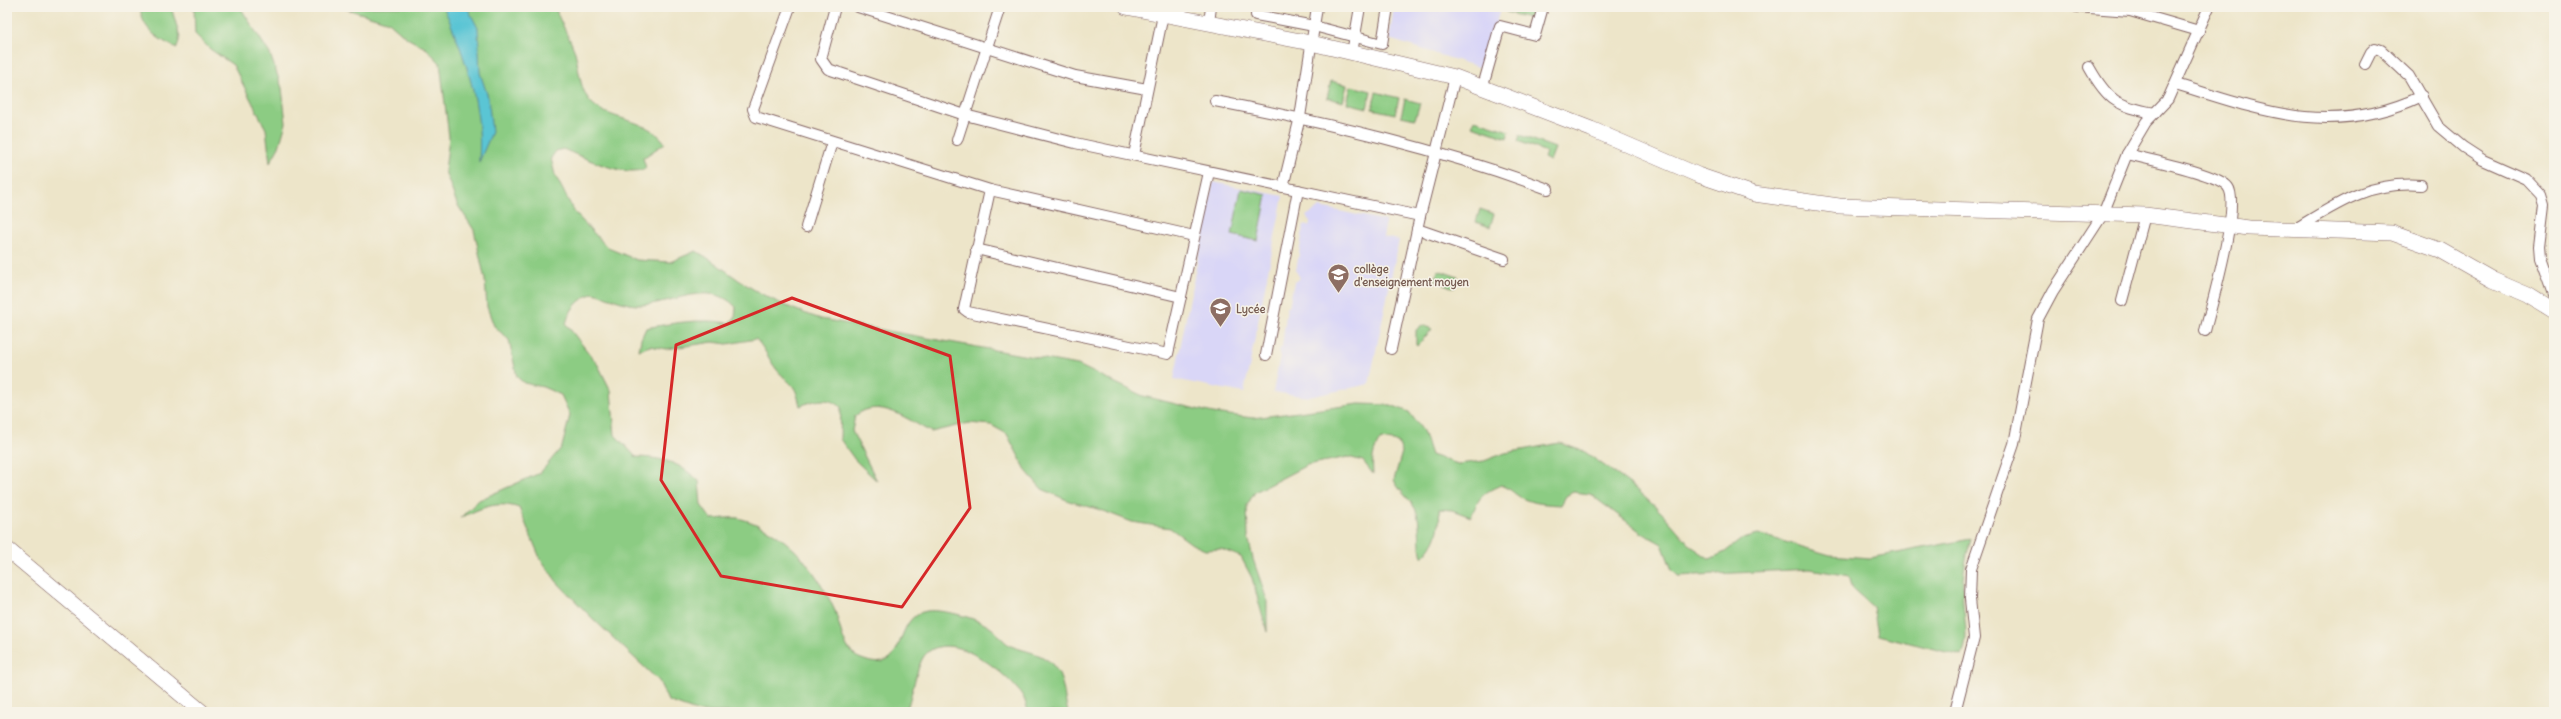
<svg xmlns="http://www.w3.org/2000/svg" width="2561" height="719" font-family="Delius,sans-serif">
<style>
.built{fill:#d9d6f7}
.green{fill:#8ccc83;stroke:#6b7657}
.water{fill:#5ac5d4;stroke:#527280}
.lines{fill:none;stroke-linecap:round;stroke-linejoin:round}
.minor-casing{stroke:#836462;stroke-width:12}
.secondary-casing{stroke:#836462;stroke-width:16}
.minor{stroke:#fff;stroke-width:10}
.secondary{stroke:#fff;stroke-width:15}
.marked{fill:none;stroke:#d62828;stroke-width:3;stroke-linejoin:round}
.labels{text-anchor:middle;stroke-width:3;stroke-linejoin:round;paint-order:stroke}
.education-label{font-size:11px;font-weight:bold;fill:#785e54;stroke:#f7f3e8;text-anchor:start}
</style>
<rect width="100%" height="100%" fill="#f7f3e8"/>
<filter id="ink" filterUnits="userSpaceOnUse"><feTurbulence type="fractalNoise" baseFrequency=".025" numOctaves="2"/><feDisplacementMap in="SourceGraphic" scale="8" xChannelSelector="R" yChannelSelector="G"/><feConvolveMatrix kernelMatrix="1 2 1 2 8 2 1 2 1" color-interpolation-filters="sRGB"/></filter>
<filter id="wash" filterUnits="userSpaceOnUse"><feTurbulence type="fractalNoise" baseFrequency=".012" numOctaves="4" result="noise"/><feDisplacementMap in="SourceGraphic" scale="16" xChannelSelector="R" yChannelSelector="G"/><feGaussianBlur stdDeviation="0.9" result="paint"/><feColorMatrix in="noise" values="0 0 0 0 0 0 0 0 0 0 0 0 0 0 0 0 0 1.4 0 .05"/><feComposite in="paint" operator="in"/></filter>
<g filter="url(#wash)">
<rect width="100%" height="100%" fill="#ede5c9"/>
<!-- built -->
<g class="built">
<path d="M1394,7H1501L1482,68L1389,39Z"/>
<path d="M1213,182L1283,196L1244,393L1174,379Z"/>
<path d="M1320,207L1386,221L1383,237L1399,240L1369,384L1309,397L1273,392L1280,357L1279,350L1282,347L1287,307H1289L1294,282L1300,278L1296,271L1304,225L1309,226L1310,222L1306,216Z"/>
</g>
<!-- green -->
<g class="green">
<path d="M140,7H171L180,37L177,48C157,39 142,29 140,7Z"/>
<path d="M194,7H240L270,54L282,88L286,123L279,147L270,163L266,129L233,65L210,49L195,34Z"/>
<path d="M340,7H555C560,23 570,37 575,52C579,67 579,87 589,100C606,122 646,116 665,143L643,158L646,168C626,179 583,157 563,149L556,151L551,158L555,175L575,213L608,248L637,260L670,262L696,251C717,262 733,278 753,289C775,302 797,311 821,319L1078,365L1143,396L1213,413L1253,418L1359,404L1391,405L1409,412L1423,431L1431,455L1458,464L1484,461L1505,453L1560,443L1585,452L1630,484L1662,513L1691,546L1710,559L1725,552L1743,538L1758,534L1830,555L1870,558L1971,539C1965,560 1961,582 1963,604C1965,623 1969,638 1962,656L1878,635L1873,607L1853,589L1849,576L1810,569L1678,576L1672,570L1662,544L1642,533L1590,494L1573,492L1566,496L1561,505C1547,504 1532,504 1520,497C1513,493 1510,488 1501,485C1482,493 1479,497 1471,517L1452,510L1439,509C1441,528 1436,544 1422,557C1418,543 1421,528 1417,513C1414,502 1399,492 1394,480L1402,452L1398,442L1381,439C1372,451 1372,460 1373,474L1363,461L1348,457L1307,465L1255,492L1247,505L1248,536L1253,559L1267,600V632L1252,578L1241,557L1221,549L1205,550L1192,544L1170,528L1132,522L1101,510L1069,501L1042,489L1027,472L1007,434L991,425L969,423L931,432C908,420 879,396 855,416L852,431L877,481L855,460L840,439L841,407C828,396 815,400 800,406C795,382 792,387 777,370C769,360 766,350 756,339L727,344L713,342L666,349L650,346L639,350L641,339L646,328C672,323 701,318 728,323L735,318L736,307C709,278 670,306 637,305C621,304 608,296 593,293C578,300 570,308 566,324L598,365L611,391L615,435L636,457C665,458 678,462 699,481L701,505L711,519C719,519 730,517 738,518C786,530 816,568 835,611C840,624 842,645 854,655C857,658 867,661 871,662C908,669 893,616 927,611C943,609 978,618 991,628C998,633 1003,642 1011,646C1026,652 1040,652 1052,664C1065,678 1063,695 1068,712H1028C1027,707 1025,699 1022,695C1006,672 949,626 924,656C917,666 912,694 908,706L899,712H837L828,709V712H699L668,701L659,681L590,616L557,582L540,558L519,508C497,500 481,508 460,518L479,500L540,473L562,447L570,415L561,395L543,387L524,383L517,377L509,340L494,326L487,307L485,280L474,230L457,204L445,171L449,137L440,63L427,49L407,38L389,22Z"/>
<path d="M1508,7L1535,9L1532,19L1506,12Z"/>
<path d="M1331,81L1347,85L1343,102L1327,98Z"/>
<path d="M1351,86L1371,91L1367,108L1347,103Z"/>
<path d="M1376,92L1399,98L1395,114L1372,109Z"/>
<path d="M1405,99L1420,103L1415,119L1401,116Z"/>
<path d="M1475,120L1509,131L1507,138L1472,126Z"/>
<path d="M1520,135L1555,148L1550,161L1544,158L1546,152L1518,141Z"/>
<path d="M1241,189L1267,195L1258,241L1232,235Z"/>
<path d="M1480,209L1494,214L1490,227L1476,222Z"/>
<path d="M1438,270L1458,277L1454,288L1436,281Z"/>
<path d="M1422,325L1432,329L1417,346L1416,345V330Z"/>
</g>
<!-- water -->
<path class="water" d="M439,7H467L478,28L480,73L488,97L492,132L479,162C483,106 466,59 444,8Z"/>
</g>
<g filter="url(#ink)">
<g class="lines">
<defs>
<g id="minor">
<path d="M790,7L753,109L756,117L990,190L1194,236"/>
<path d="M835,7L821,59L828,69L965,115L1075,143L1420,216L1455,77"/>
<path d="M858,7L1075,76L1147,89"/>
<path d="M2077,7L2130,11L2199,31"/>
<path d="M1256,15L1314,26L1382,44L1388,7"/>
<path d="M1178,17L1180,7"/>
<path d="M1209,23L1211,7"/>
<path d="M1352,53L1360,7"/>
<path d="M2365,64L2371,52L2375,48L2381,50L2409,76L2438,126L2463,147L2483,160L2526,179L2541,195L2544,205L2539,246L2540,258L2554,297"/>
<path d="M2089,67C2108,101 2117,106 2155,113"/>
<path d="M2176,84C2264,112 2334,138 2422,96"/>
<path d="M1483,86L1500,26L1535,35L1543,7"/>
<path d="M1215,101C1328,123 1440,149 1548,189"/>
<path d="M957,140L1000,7"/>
<path d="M2127,154C2146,159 2219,174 2228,187C2241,204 2211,307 2205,331"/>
<path d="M1134,155L1163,15"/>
<path d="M1283,187L1300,117L1317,7"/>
<path d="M990,190L964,309L968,312L1168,354L1209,172"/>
<path d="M806,227L832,142"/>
<path d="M1417,229L1504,259"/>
<path d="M2295,229C2338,203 2369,181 2421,185"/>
<path d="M976,249L1181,297"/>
<path d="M2122,301L2145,215"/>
<path d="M1391,349L1420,216"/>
<path d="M1266,355L1298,190"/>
<path d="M1955,712L1974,638L1970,599L1971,569L2014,444L2038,319L2053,291L2103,214L2127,154L2146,122L2168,99L2209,7"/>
</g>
<g id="secondary">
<path d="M1126,7L1311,43L1455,77L1591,129L1698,175L1754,194L1839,206L2145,215L2249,228L2392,233L2440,250L2493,280L2528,295L2554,311"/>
<path d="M7,549L202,712"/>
</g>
</defs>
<!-- minor casing -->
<use href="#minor" class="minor-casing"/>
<!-- secondary casing -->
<use href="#secondary" class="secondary-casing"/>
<!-- minor -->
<use href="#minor" class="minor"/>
<!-- secondary -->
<use href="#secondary" class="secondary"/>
</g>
</g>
<!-- marked area -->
<path class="marked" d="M792,298L950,356L970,508L902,607L721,576L661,480L676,345Z"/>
<!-- icons -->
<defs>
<symbol id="school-pin" viewBox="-11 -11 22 30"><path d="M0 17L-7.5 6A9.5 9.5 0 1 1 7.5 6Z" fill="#8d6e63" stroke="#f7f3e8"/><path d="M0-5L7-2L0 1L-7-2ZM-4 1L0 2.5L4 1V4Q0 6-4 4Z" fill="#fff"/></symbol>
<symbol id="university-pin" viewBox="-11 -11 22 30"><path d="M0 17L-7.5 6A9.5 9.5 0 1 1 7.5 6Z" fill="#8d6e63" stroke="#f7f3e8"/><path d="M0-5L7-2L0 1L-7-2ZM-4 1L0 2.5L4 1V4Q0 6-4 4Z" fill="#fff"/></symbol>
</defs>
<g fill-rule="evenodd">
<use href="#school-pin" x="1326" y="262" width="25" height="34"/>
<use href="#university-pin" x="1208" y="296" width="25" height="34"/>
</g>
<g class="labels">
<!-- education labels -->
<g class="education-label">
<text x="1354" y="273">collège<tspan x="1354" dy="13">d'enseignement moyen</tspan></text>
<text x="1236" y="313">Lycée</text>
</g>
</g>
<!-- margin -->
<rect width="2561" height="719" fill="none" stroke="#f7f3e8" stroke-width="24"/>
</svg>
